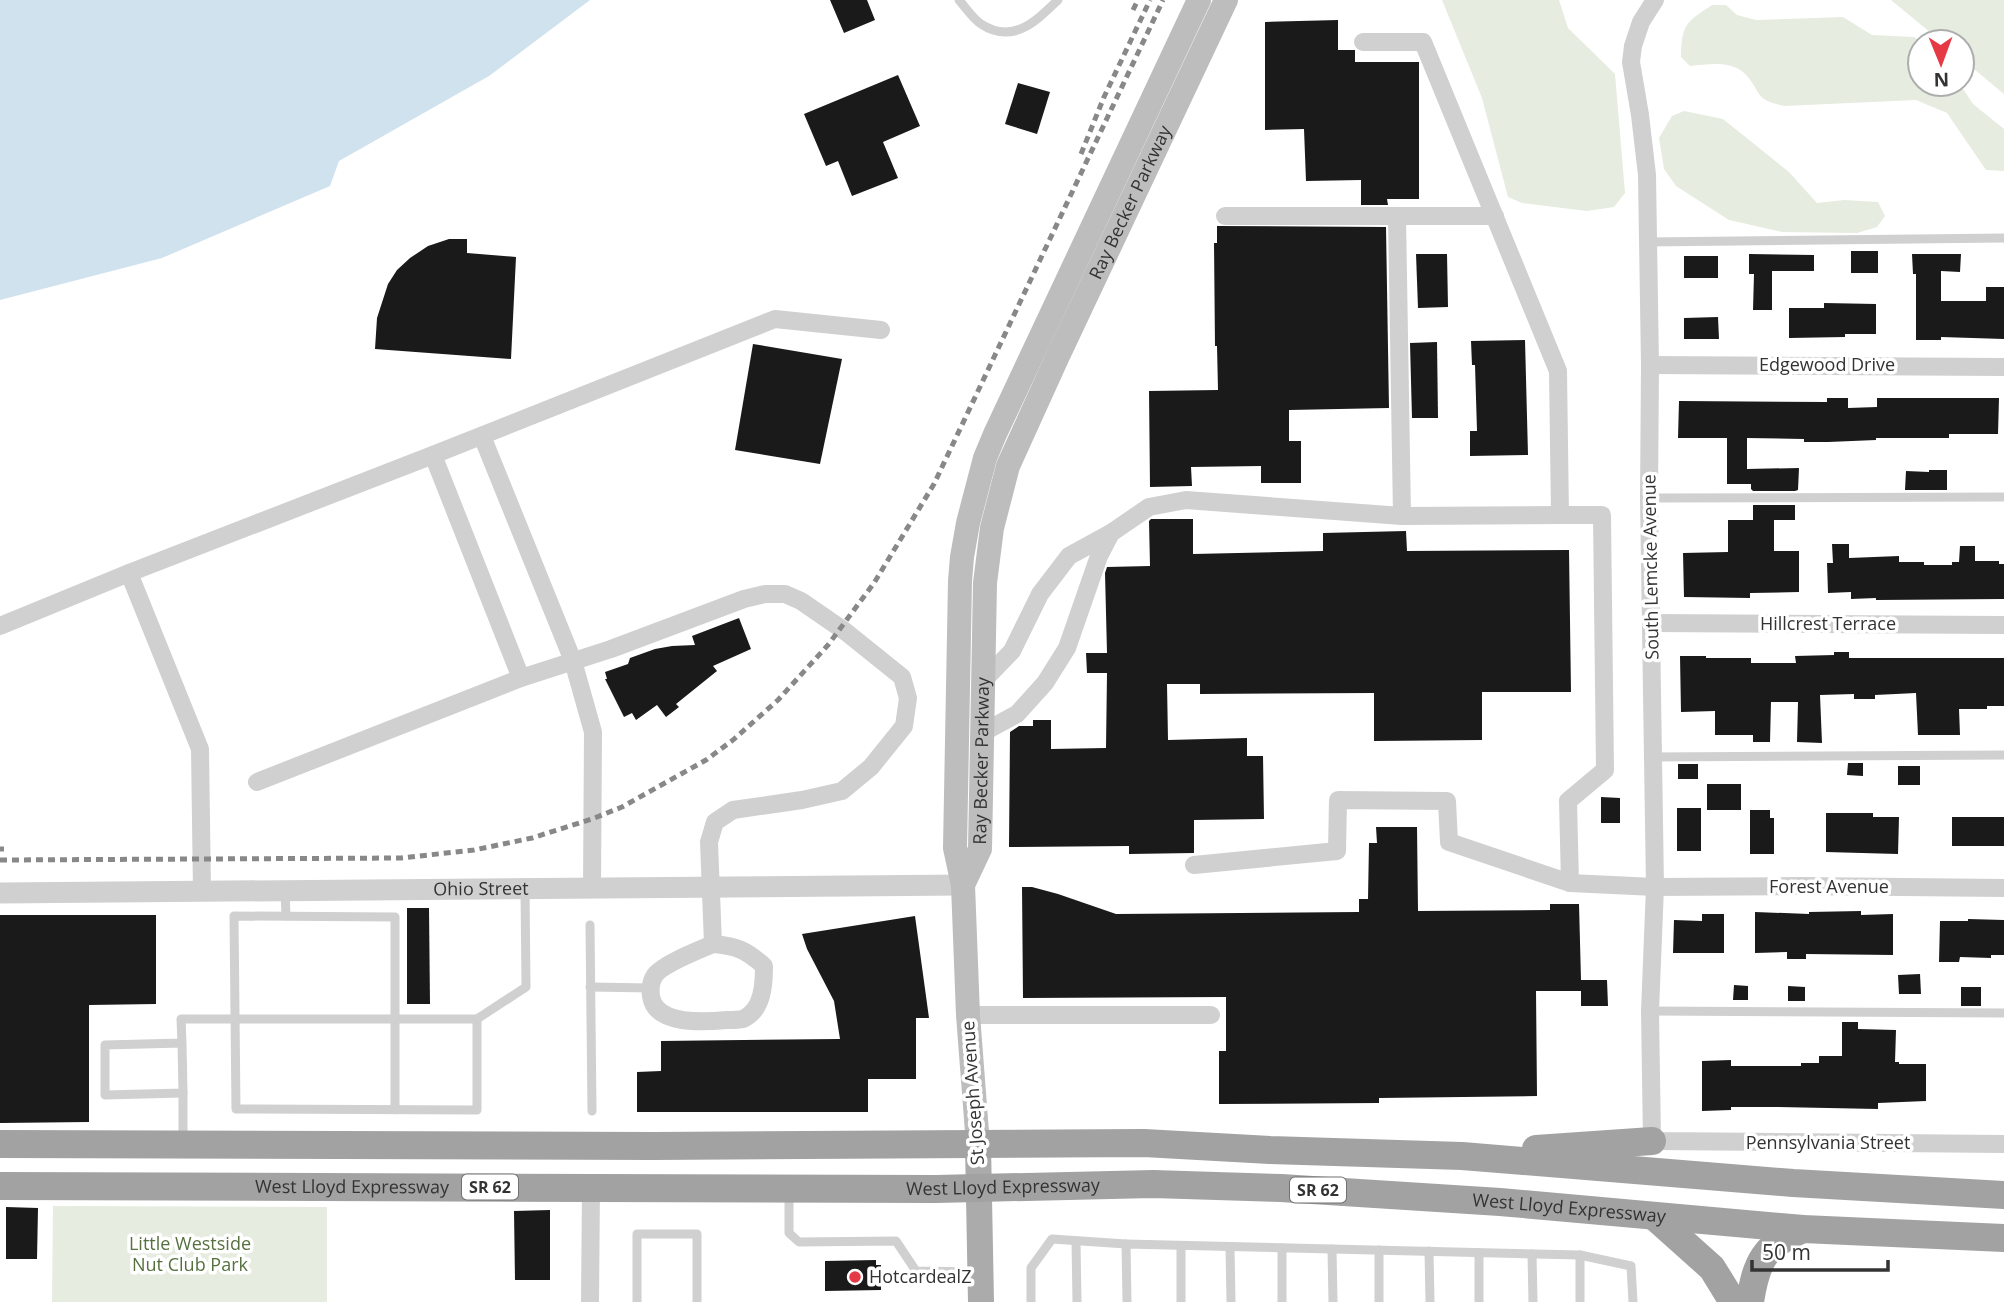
<svg xmlns="http://www.w3.org/2000/svg" width="2004" height="1302" font-family="'Open Sans',sans-serif">
<style>
.green{fill:#e6ecdf}
.water{fill:#cfe2ee}
.building{fill:#1a1a1a}
.lines{fill:none;stroke-linecap:round;stroke-linejoin:round}
.service{stroke:#d0d0d0;stroke-width:9}
.minor{stroke:#d0d0d0;stroke-width:18}
.tertiary{stroke:#d0d0d0;stroke-width:21}
.secondary{stroke:#bdbdbd;stroke-width:24}
.primary{stroke:#ababab;stroke-width:26}
.trunk{stroke:#a2a2a2;stroke-width:28}
.rail{stroke:#888;stroke-width:5;stroke-dasharray:7 5;stroke-linecap:butt}
.poi-dot{fill:#e63946;stroke:#fff;stroke-width:2.5}
.labels{text-anchor:middle;stroke-width:7;stroke-linejoin:round;paint-order:stroke}
.shield{fill:#fff;stroke:#707070;stroke-width:2}
.shield-label{font-size:16px;font-weight:bold;fill:#333}
.street-label{font-size:18px;fill:#333;stroke:#fff}
.park-label{font-size:18px;fill:#56703f;stroke:#fff}
.poi-label{font-size:18px;fill:#333;stroke:#fff;text-anchor:start}
</style>
<rect width="100%" height="100%" fill="#fff"/>
<!-- green -->
<g class="green">
<path d="M1442,0H1559L1568,28L1615,74L1625,193L1614,207L1587,211L1522,203L1508,197L1482,98Z"/>
<path d="M1891,0H2004V94L1962,59V42H1942Z"/>
<path d="M1712,5H1726L1737,15L1756,20L1843,17L1872,35L1914,37L1921,42H1920V84H1960L1973,104L2004,129V171L1986,170L1947,113L1916,100L1784,106C1754,99 1763,95 1747,76C1734,60 1709,64 1690,66L1681,57C1682,24 1685,23 1712,5Z"/>
<path d="M1684,111L1723,119L1789,172L1817,203L1844,200L1878,202L1885,216L1877,227L1857,233L1782,232L1729,220L1676,186L1664,169L1659,138L1672,116Z"/>
<path d="M53,1206L327,1207V1302H52Z"/>
</g>
<!-- water -->
<path class="water" d="M0,0H590L489,76L339,161L330,186L162,258L0,300Z"/>
<!-- building -->
<g class="building">
<path d="M830,0H867L875,20L844,33Z"/>
<path d="M1338,20V50H1355V62H1419V199H1387L1388,205H1361V180L1306,181L1304,129L1265,130V22Z"/>
<path d="M898,75L920,126L883,142L898,178L852,196L838,161L826,166L804,114Z"/>
<path d="M1018,83L1050,92L1037,134L1005,124Z"/>
<path d="M1217,226L1386,227L1389,408L1289,410V441H1301V483H1261V466L1191,467L1192,486L1150,487L1149,391L1218,390L1217,346H1215L1214,243H1217Z"/>
<path d="M449,239H467V253L516,257L511,359L375,349L377,318L388,284L397,270L410,258L428,246Z"/>
<rect x="1851" y="251" width="27" height="22"/>
<path d="M1416,254H1447L1448,307L1418,308Z"/>
<path d="M1749,254L1814,255V271H1772V310H1753L1754,274H1749Z"/>
<path d="M1912,254H1961L1960,272L1941,271V301H1986V287H2004V339L1941,337V340H1916V274H1913Z"/>
<rect x="1684" y="256" width="34" height="22"/>
<path d="M1824,303L1876,304V334H1845V337L1789,338V308H1824Z"/>
<path d="M1718,317L1719,339H1684V318Z"/>
<path d="M1525,340L1528,455L1470,456V431H1477L1475,365H1472L1471,341Z"/>
<path d="M1437,342L1438,418H1412L1410,343Z"/>
<path d="M753,344L842,359L820,464L735,450Z"/>
<path d="M1827,398H1848V408L1877,407V398H1999L1998,434H1949V438H1876V440L1828,442H1804V439L1747,438V469L1799,468L1798,490L1795,491H1753L1751,489V484H1727V438H1678L1679,401L1827,402Z"/>
<path d="M1929,470H1947V490H1905L1906,471L1929,472Z"/>
<path d="M1753,505H1795V520H1774V551H1799V592L1750,593V598L1684,597L1683,553L1728,552V520H1753Z"/>
<path d="M1151,519H1193V554L1323,551V533L1406,531L1407,551L1569,550L1571,692H1482V740L1374,741V693L1200,694V684H1167L1168,740L1247,738V756H1263L1264,819L1194,820V853L1129,854V846L1009,847L1010,732L1019,726H1033V720H1051V749L1106,748L1107,673H1087L1086,653H1107L1105,573L1107,567L1150,566L1149,521Z"/>
<path d="M1832,544H1849V558L1899,556V562H1924V565H1952V562H1959L1960,546H1975V561H1999V564H2004V599L1876,600V598L1851,599V592L1828,593L1827,563H1833Z"/>
<path d="M739,618L751,649L713,666L717,671L676,704L679,707L666,717L657,705L636,720L632,713L624,717L605,679H607L605,672L628,664L630,658L655,649L672,646L695,645L692,636Z"/>
<path d="M1834,652H1849V658H2004V706H1987V709H1959L1960,735H1918L1916,693L1875,695V699H1854V694L1820,695L1822,743L1797,742L1798,702H1771L1770,742H1753V735H1715V711L1681,712L1680,656H1706V658H1751V663H1796L1795,656L1834,655Z"/>
<path d="M1848,763H1863V776L1847,775Z"/>
<rect x="1678" y="764" width="20" height="15"/>
<rect x="1898" y="766" width="22" height="19"/>
<rect x="1707" y="784" width="34" height="26"/>
<path d="M1601,797L1620,798V823H1601Z"/>
<rect x="1677" y="808" width="24" height="43"/>
<path d="M1750,810H1770V818H1774V854H1750Z"/>
<path d="M1826,813H1873V817H1899L1898,854L1826,852Z"/>
<rect x="1952" y="817" width="52" height="29"/>
<path d="M1376,827H1417L1418,911L1550,910V904H1579L1581,980H1607L1608,1006H1581V991H1536L1537,1096L1379,1098V1103L1219,1104V1051H1226V997L1023,998L1022,887H1032L1058,894L1116,914L1359,912V899H1368L1369,843H1377Z"/>
<path d="M407,908H429L430,1004H407Z"/>
<path d="M1861,911V915L1893,914V955L1806,954V959H1787V952L1755,953V912L1809,914V912Z"/>
<path d="M1702,914H1724V953H1673L1674,920L1702,921Z"/>
<path d="M0,915H156V1004L89,1005V1122L0,1123Z"/>
<path d="M915,916L929,1018H916V1079H868V1112H637V1072L661,1071V1041L840,1039L834,1001L807,949L802,934Z"/>
<path d="M1968,919L2004,920V955H1991V958L1960,957L1959,962H1939L1940,921H1968Z"/>
<path d="M1920,974L1921,994H1899L1898,975Z"/>
<path d="M1734,985L1748,986V1000H1733Z"/>
<path d="M1788,986L1805,987V1001H1788Z"/>
<rect x="1961" y="987" width="20" height="19"/>
<path d="M1842,1022H1858V1029L1896,1030L1895,1062H1899V1064H1926V1101L1878,1103V1109L1774,1107H1731V1110L1702,1111V1061L1731,1060V1066H1801V1063H1819V1056H1842Z"/>
<path d="M6,1207L38,1208L37,1259H6Z"/>
<path d="M550,1210V1280H515L514,1211Z"/>
<path d="M876,1260V1265H881V1290L825,1291V1261Z"/>
</g>
<g class="lines">
<!-- service -->
<g class="service">
<path d="M959,0C966,8 973,19 981,24C1013,45 1036,21 1058,0"/>
<path d="M1648,242L2004,238"/>
<path d="M1649,498L2004,497"/>
<path d="M1653,757L2004,755"/>
<path d="M285,891L286,916"/>
<path d="M590,925L592,1111"/>
<path d="M590,987L651,988"/>
<path d="M1650,1011L2004,1013"/>
<path d="M182,1043L183,1093L105,1095V1045L182,1043L181,1019H477L526,987L525,889"/>
<path d="M183,1093V1141"/>
<path d="M395,1110V917L234,916L236,1109L477,1110V1019"/>
<path d="M789,1191V1233L799,1242L896,1241L916,1271L979,1272"/>
<path d="M1076,1241L1077,1302"/>
<path d="M1230,1247L1231,1302"/>
<path d="M1282,1248V1302"/>
<path d="M1332,1249L1333,1302"/>
<path d="M1379,1250V1302"/>
<path d="M1429,1251L1430,1302"/>
<path d="M1479,1253V1302"/>
<path d="M1532,1254L1533,1302"/>
<path d="M1580,1255V1302"/>
<path d="M637,1302V1234H697V1302"/>
<path d="M1031,1302V1268L1052,1239L1126,1244"/>
<path d="M1127,1302L1126,1244L1580,1255L1631,1266L1633,1302"/>
<path d="M1181,1302V1246"/>
</g>
<!-- minor -->
<g class="minor">
<path d="M1655,0L1641,22L1633,46L1631,62L1640,115L1647,175L1650,365L1649,498L1655,887L1650,1011L1652,1141L2004,1144"/>
<path d="M1363,42H1423L1558,371L1560,515H1602L1605,770L1568,801L1570,883L1655,887L1801,886L2004,888"/>
<path d="M1225,216H1495"/>
<path d="M1397,216L1402,516"/>
<path d="M1650,365L2004,367"/>
<path d="M482,436L573,661L593,732L592,889"/>
<path d="M433,455L521,678"/>
<path d="M129,573L200,749L202,892"/>
<path d="M1651,623L2004,625"/>
<path d="M0,626L129,573L433,455L775,319L881,330"/>
<path d="M983,681L1012,651L1040,594L1069,556L1111,533"/>
<path d="M982,733L1017,714L1045,683L1067,648L1099,556L1111,533L1149,507L1186,500L1402,516L1560,515"/>
<path d="M257,782L521,678L611,649L744,599L765,594H785L801,601L846,632L902,677L908,698L904,726L871,767L842,791L802,800L733,810L715,822L709,842L713,944C699,950 663,964 655,975C651,981 650,989 651,996C655,1026 705,1022 727,1020C731,1020 739,1020 743,1019C763,1010 764,984 764,966C746,950 737,946 713,944"/>
<path d="M1194,865L1337,851L1338,800L1447,801L1449,842L1570,883"/>
<path d="M968,1015H1211"/>
<path d="M590,1302L591,1187"/>
</g>
<!-- tertiary -->
<path class="tertiary" id="s1" d="M0,893L963,885"/>
<!-- secondary -->
<g class="secondary">
<path id="s2" d="M963,885L980,849L985,583L992,528L1008,466L1057,358L1226,0"/>
<path d="M978,1145L968,1015L963,885L955,848L960,581L962,557L968,523L985,458L995,434L1199,0"/>
</g>
<!-- primary -->
<path class="primary" d="M978,1145L981,1302"/>
<!-- trunk -->
<g class="trunk">
<path d="M0,1144L654,1146L1144,1143L1270,1150L1462,1156L1793,1183L2004,1195"/>
<path d="M1536,1149L1652,1141"/>
<path id="s3" d="M0,1186L936,1189L1153,1184L1281,1188L1500,1202L1803,1229L2004,1238"/>
<path d="M1655,1217L1712,1268L1733,1302"/>
<path d="M1750,1302C1756,1262 1764,1245 1803,1229"/>
</g>
<!-- rail -->
<g class="rail">
<path d="M1133,10L1138,0"/>
<path d="M1081,154L1104,97L1150,0"/>
<path d="M0,849H4"/>
<path d="M0,860L401,858L474,850L532,838L592,819L622,807L706,760L733,740L778,700L828,645L874,583L934,484L1163,0"/>
</g>
</g>
<!-- markers -->
<circle class="poi-dot" cx="855" cy="1277" r="7"/>
<g class="labels">
<!-- shield labels -->
<g class="shield">
<rect x="462" y="1174.5" width="56" height="25" rx="5"/>
<rect x="1290" y="1177.5" width="56" height="25" rx="5"/>
</g>
<g class="shield-label">
<text x="490" y="1193">SR 62</text>
<text x="1318" y="1196">SR 62</text>
</g>
<!-- street labels -->
<g class="street-label">
<text dy="6" stroke="none"><textPath href="#s2" startOffset="716">Ray Becker Parkway</textPath></text>
<text x="1827" y="371">Edgewood Drive</text>
<text transform="translate(1651 567) rotate(-91)" y="6">South Lemcke Avenue</text>
<text x="1828" y="630">Hillcrest Terrace</text>
<text dy="6" stroke="none"><textPath href="#s2" startOffset="128">Ray Becker Parkway</textPath></text>
<text x="1829" y="893">Forest Avenue</text>
<text dy="6" stroke="none"><textPath href="#s1" startOffset="481">Ohio Street</textPath></text>
<text transform="translate(973 1093) rotate(-94)" y="6">St Joseph Avenue</text>
<text x="1828" y="1149">Pennsylvania Street</text>
<text dy="6" stroke="none"><textPath href="#s3" startOffset="352">West Lloyd Expressway</textPath></text>
<text dy="6" stroke="none"><textPath href="#s3" startOffset="1003">West Lloyd Expressway</textPath></text>
<text dy="6" stroke="none"><textPath href="#s3" startOffset="1570">West Lloyd Expressway</textPath></text>
</g>
<!-- park labels -->
<g class="park-label">
<text x="190" y="1250">Little Westside<tspan x="190" dy="21">Nut Club Park</tspan></text>
</g>
<!-- poi labels -->
<g class="poi-label">
<text x="869" y="1283">HotcardealZ</text>
</g>
</g>
<!-- north arrow -->
<g transform="translate(1941 63) rotate(179)"><circle r="33" fill="#ffffff" stroke="#adadad" stroke-width="2"/>
<path d="M0-5L12 26L0 18L-12 26Z" fill="#e63946"/>
<text y="-10" font-size="19" font-weight="bold" text-anchor="middle" fill="#333333">N</text>
</g>
<!-- scale -->
<path d="M1752 1260v10h136v-10" fill="none" stroke="#333333" stroke-width="3.5"/>
<text x="1762" y="1260" font-size="21" fill="#333333" stroke="#ffffff" stroke-width="5" paint-order="stroke">50 m</text>
</svg>
